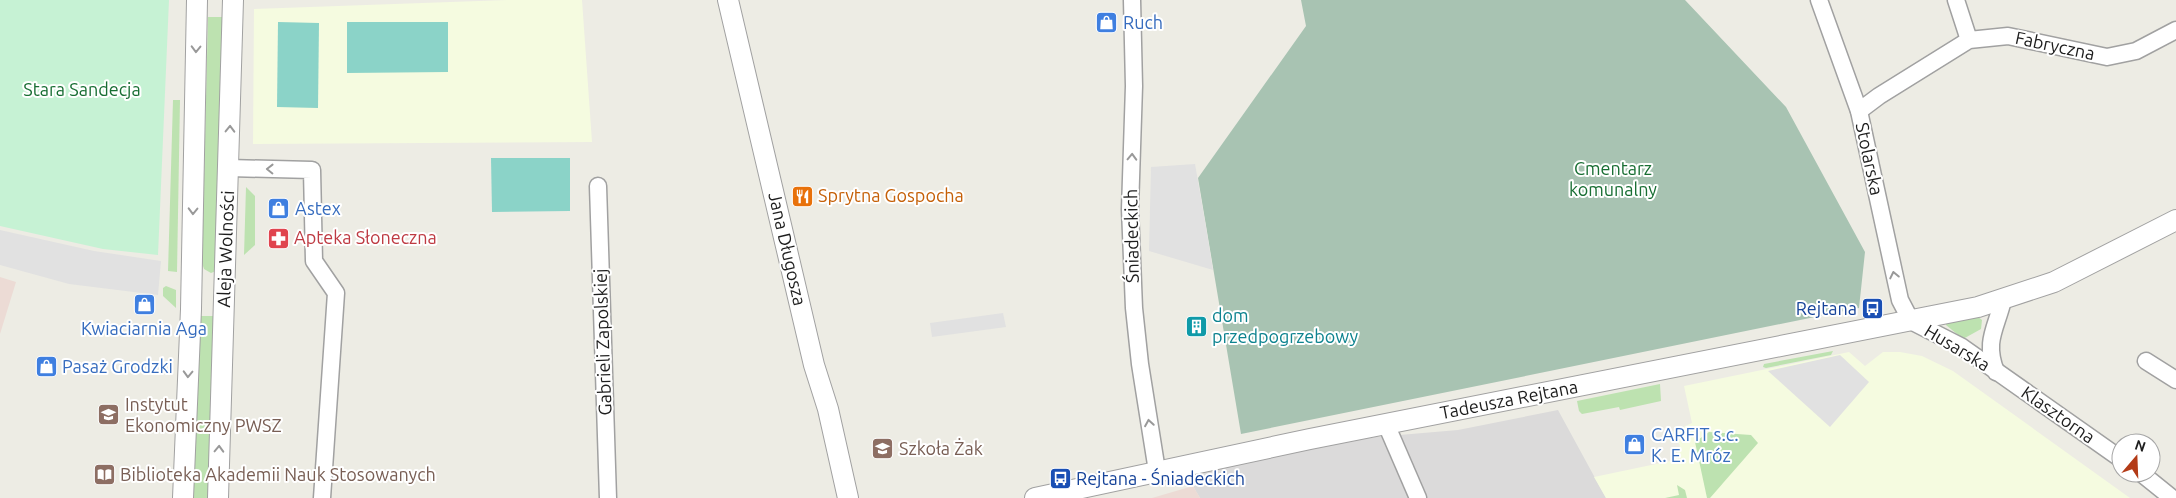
<svg xmlns="http://www.w3.org/2000/svg" width="2176" height="498" font-family="Ubuntu,sans-serif">
<style>
.residential{fill:#dbdada}
.commercial{fill:#ecdbd5}
.education{fill:#f5fbe0}
.grass{fill:#bde2b0}
.cemetery{fill:#a8c3b2}
.park{fill:#c6f2d4}
.pitch{fill:#8bd3c8}
.parking{fill:#e1e1e1}
.lines{fill:none;stroke-linecap:round;stroke-linejoin:round}
.minor-casing{stroke:#a1a1a1;stroke-width:19}
.tertiary-casing{stroke:#a1a1a1;stroke-width:22}
.minor{stroke:#fff;stroke-width:16}
.tertiary{stroke:#fff;stroke-width:20}
.oneway{stroke:#999}
.labels{text-anchor:middle;stroke-width:4;stroke-linejoin:round;paint-order:stroke}
.shop-label{font-size:18px;fill:#366cbe;stroke:#fff;text-anchor:start}
.street-label{font-size:18px;fill:#1d1d1d;stroke:#fff}
.park-label{font-size:18px;fill:#186e33;stroke:#fff}
.food-label{font-size:18px;fill:#c56008;stroke:#fff;text-anchor:start}
.health-label{font-size:18px;fill:#be3a42;stroke:#fff;text-anchor:start}
.transit-label{font-size:18px;fill:#164399;stroke:#fff;text-anchor:end}
.culture-label{font-size:18px;fill:#0d838f;stroke:#fff;text-anchor:start}
.education-label{font-size:18px;fill:#785e54;stroke:#fff;text-anchor:start}
</style>
<rect width="100%" height="100%" fill="#edece4"/>
<!-- residential -->
<path class="residential" d="M1558,410L1606,498H1200L1193,486L1206,470L1341,440L1458,430Z"/>
<!-- commercial -->
<g class="commercial">
<path d="M0,277L16,282L0,334Z"/>
<path d="M1193,486L1200,498H1152Z"/>
</g>
<!-- education -->
<g class="education">
<path d="M507,0H582L592,142L253,144L254,9Z"/>
<path d="M1849,352L1865,366L1883,352H1900L1922,356L1953,371L2130,498H1606L1594,477L1675,460L1680,445L1670,433L1692,423L1684,386Z"/>
</g>
<!-- grass -->
<g class="grass">
<path d="M208,17H223L216,271L211,273L204,269L202,263Z"/>
<path d="M173,100H180L177,272L168,271Z"/>
<path d="M246,187L255,196V245L244,255Z"/>
<path d="M166,286L176,290V308L163,296V288Z"/>
<path d="M201,316H217L209,498H193Z"/>
<path d="M1977,316L1982,320L1981,329L1963,339L1946,325L1947,322Z"/>
<path d="M1833,351L1831,355L1766,368L1763,367L1764,364Z"/>
<path d="M1660,384L1661,401L1620,410L1619,407L1582,414L1579,411L1577,401Z"/>
<path d="M1709,432L1751,435L1758,443L1710,498H1707L1695,442Z"/>
<path d="M1677,485L1685,490L1687,498H1665L1679,495Z"/>
</g>
<!-- cemetery -->
<path class="cemetery" d="M1301,0H1685L1786,107L1865,252L1859,308L1241,434L1198,178L1306,26Z"/>
<!-- park -->
<path class="park" d="M0,0H169L158,255L103,249L0,226Z"/>
<!-- pitch -->
<g class="pitch">
<path d="M278,22L319,23L318,108L277,107Z"/>
<path d="M347,22H448V72L347,73Z"/>
<path d="M491,158H570V211L492,212Z"/>
</g>
<!-- parking -->
<g class="parking">
<path d="M1195,164L1206,227L1213,270L1149,251L1151,167Z"/>
<path d="M0,230L94,251L161,261L158,295L69,284L0,265Z"/>
<path d="M1003,313L1006,327L932,337L930,323Z"/>
<path d="M1840,355L1869,382L1830,427L1768,371Z"/>
</g>
<g class="lines">
<defs>
<g id="minor">
<path d="M1132,0L1134,86L1130,209L1134,308L1140,364L1157,471"/>
<path d="M1819,0L1859,111L1900,300L1911,321L1962,347L2121,459"/>
<path d="M1956,0L1969,40"/>
<path d="M1859,111L1879,96L1969,40L2008,36L2107,57L2136,51L2176,30"/>
<path d="M229,168L312,170L314,261L336,293L322,498"/>
<path d="M598,186L608,498"/>
<path d="M2146,361L2176,380"/>
<path d="M1996,372C1984,341 1996,329 2003,300"/>
<path d="M1386,424L1418,498"/>
<path d="M2141,473L2172,498"/>
</g>
<g id="tertiary">
<path d="M728,0L814,365L828,409L848,498"/>
<path d="M183,498L191,309L197,0"/>
<path d="M218,498L233,0"/>
<path d="M1035,498L1310,439L1978,307L2054,282L2176,220"/>
</g>
</defs>
<!-- minor casing -->
<use href="#minor" class="minor-casing"/>
<!-- tertiary casing -->
<use href="#tertiary" class="tertiary-casing"/>
<!-- minor -->
<use href="#minor" class="minor"/>
<!-- tertiary -->
<use href="#tertiary" class="tertiary"/>
</g>
<!-- one-way arrows -->
<defs><path id="oneway-chevron" d="M-2-3.5L2.5 0L-2 3.5" fill="none" stroke-width="1.6" stroke-linecap="round" stroke-linejoin="round" transform="scale(1.25)"/></defs>
<g class="oneway">
<use href="#oneway-chevron" transform="translate(196 49) rotate(91)"/>
<use href="#oneway-chevron" transform="translate(230 129) rotate(-89)"/>
<use href="#oneway-chevron" transform="translate(1132 157) rotate(-88)"/>
<use href="#oneway-chevron" transform="translate(270 169) rotate(-179)"/>
<use href="#oneway-chevron" transform="translate(193 211) rotate(91)"/>
<use href="#oneway-chevron" transform="translate(1894 275) rotate(-102)"/>
<use href="#oneway-chevron" transform="translate(188 374) rotate(92)"/>
<use href="#oneway-chevron" transform="translate(1149 423) rotate(-99)"/>
<use href="#oneway-chevron" transform="translate(219 449) rotate(-88)"/>
</g>
<!-- icons -->
<defs>
<symbol id="shop-square" viewBox="-11 -11 22 22"><rect x="-9" y="-9" width="18" height="18" rx="4" fill="#3f7fe0" stroke="#fff"/><path d="M-5-2.5h2.3a2.7 3.5 0 0 1 5.4 0H5L5.5 6h-11ZM-1.5-2.5h3a1.5 2.3 0 0 0-3 0Z" fill="#fff"/></symbol>
<symbol id="restaurant-square" viewBox="-11 -11 22 22"><rect x="-9" y="-9" width="18" height="18" rx="4" fill="#e8710a" stroke="#fff"/><path d="M-5-6h1v4h1v-4h1v4h1v-4h1v5L-1.5 .5V6h-2V.5L-5-1ZM5-6V6H3V1.5H1.5Q1.5-4 5-6Z" fill="#fff"/></symbol>
<symbol id="pharmacy-square" viewBox="-11 -11 22 22"><rect x="-9" y="-9" width="18" height="18" rx="4" fill="#e0444e" stroke="#fff"/><path d="M-2-6h4v4h4v4h-4v4h-4v-4h-4v-4h4Z" fill="#fff"/></symbol>
<symbol id="bus-square" viewBox="-11 -11 22 22"><rect x="-9" y="-9" width="18" height="18" rx="4" fill="#1a4fb4" stroke="#fff"/><path d="M-5-6H5V4H4V6H2V4H-2V6H-4V4H-5ZM-3.5-4V0h7V-4ZM-3.5 1.2v1.5H-2V1.2ZM2 1.2v1.5H3.5V1.2Z" fill="#fff"/></symbol>
<symbol id="building-square" viewBox="-11 -11 22 22"><rect x="-9" y="-9" width="18" height="18" rx="4" fill="#0f9aa8" stroke="#fff"/><path d="M-4-6H4V6H1V3H-1V6H-4ZM-2.5-4.3h1.7v1.8h-1.7ZM.8-4.3h1.7v1.8H.8ZM-2.5-1h1.7V.8h-1.7ZM.8-1h1.7V.8H.8Z" fill="#fff"/></symbol>
<symbol id="school-square" viewBox="-11 -11 22 22"><rect x="-9" y="-9" width="18" height="18" rx="4" fill="#8d6e63" stroke="#fff"/><path d="M0-5L7-2L0 1L-7-2ZM-4 1L0 2.5L4 1V4Q0 6-4 4Z" fill="#fff"/></symbol>
<symbol id="library-square" viewBox="-11 -11 22 22"><rect x="-9" y="-9" width="18" height="18" rx="4" fill="#8d6e63" stroke="#fff"/><path d="M-6-4Q-3-5.5-.7-3.5V5Q-3 3-6 4ZM6-4Q3-5.5 .7-3.5V5Q3 3 6 4Z" fill="#fff"/></symbol>
</defs>
<g fill-rule="evenodd">
<use href="#shop-square" x="1094" y="10" width="25" height="25"/>
<use href="#restaurant-square" x="790" y="184" width="25" height="25"/>
<use href="#shop-square" x="266" y="196" width="25" height="25"/>
<use href="#pharmacy-square" x="266" y="226" width="25" height="25"/>
<use href="#shop-square" x="132" y="292" width="25" height="25"/>
<use href="#bus-square" x="1860" y="296" width="25" height="25"/>
<use href="#building-square" x="1184" y="314" width="25" height="25"/>
<use href="#shop-square" x="34" y="354" width="25" height="25"/>
<use href="#school-square" x="96" y="402" width="25" height="25"/>
<use href="#shop-square" x="1622" y="432" width="25" height="25"/>
<use href="#school-square" x="870" y="436" width="25" height="25"/>
<use href="#library-square" x="92" y="462" width="25" height="25"/>
<use href="#bus-square" x="1048" y="466" width="25" height="25"/>
</g>
<g class="labels">
<!-- shop labels -->
<g class="shop-label">
<text x="1123" y="29">Ruch</text>
<text x="295" y="215">Astex</text>
<text x="144" y="335" text-anchor="middle">Kwiaciarnia Aga</text>
<text x="62" y="373">Pasaż Grodzki</text>
<text x="1651" y="441">CARFIT s.c.<tspan x="1651" dy="21">K. E. Mróz</tspan></text>
</g>
<!-- street labels -->
<g class="street-label">
<text transform="translate(2055 46) rotate(12)" y="6">Fabryczna</text>
<text transform="translate(1869 159) rotate(78)" y="6">Stolarska</text>
<text transform="translate(1132 236) rotate(-91)" y="6">Śniadeckich</text>
<text transform="translate(226 249) rotate(-88)" y="6">Aleja Wolności</text>
<text transform="translate(787 249) rotate(77)" y="6">Jana Długosza</text>
<text transform="translate(603 342) rotate(-92)" y="6">Gabrieli Zapolskiej</text>
<text transform="translate(1957 348) rotate(31)" y="6">Husarska</text>
<text transform="translate(1509 400) rotate(-11)" y="6">Tadeusza Rejtana</text>
<text transform="translate(2058 415) rotate(35)" y="6">Klasztorna</text>
</g>
<!-- park labels -->
<g class="park-label">
<text x="82" y="96">Stara Sandecja</text>
<text x="1613" y="175">Cmentarz<tspan x="1613" dy="21">komunalny</tspan></text>
</g>
<!-- food labels -->
<g class="food-label">
<text x="818" y="202">Sprytna Gospocha</text>
</g>
<!-- health labels -->
<g class="health-label">
<text x="294" y="244">Apteka Słoneczna</text>
</g>
<!-- transit labels -->
<g class="transit-label">
<text x="1857" y="315">Rejtana</text>
<text x="1076" y="485" text-anchor="start">Rejtana - Śniadeckich</text>
</g>
<!-- culture labels -->
<g class="culture-label">
<text x="1212" y="322">dom<tspan x="1212" dy="21">przedpogrzebowy</tspan></text>
</g>
<!-- education labels -->
<g class="education-label">
<text x="125" y="411">Instytut<tspan x="125" dy="21">Ekonomiczny PWSZ</tspan></text>
<text x="899" y="455">Szkoła Żak</text>
<text x="120" y="481">Biblioteka Akademii Nauk Stosowanych</text>
</g>
</g>
<!-- north arrow -->
<g transform="translate(2136 458) rotate(19)"><circle r="24" fill="#ffffff" stroke="#a5a5a5"/>
<path d="M0-4L9 19L0 12L-9 19Z" fill="#b33b17"/>
<text y="-8" font-size="14" font-weight="bold" text-anchor="middle" fill="#1d1d1d">N</text>
</g>
</svg>
